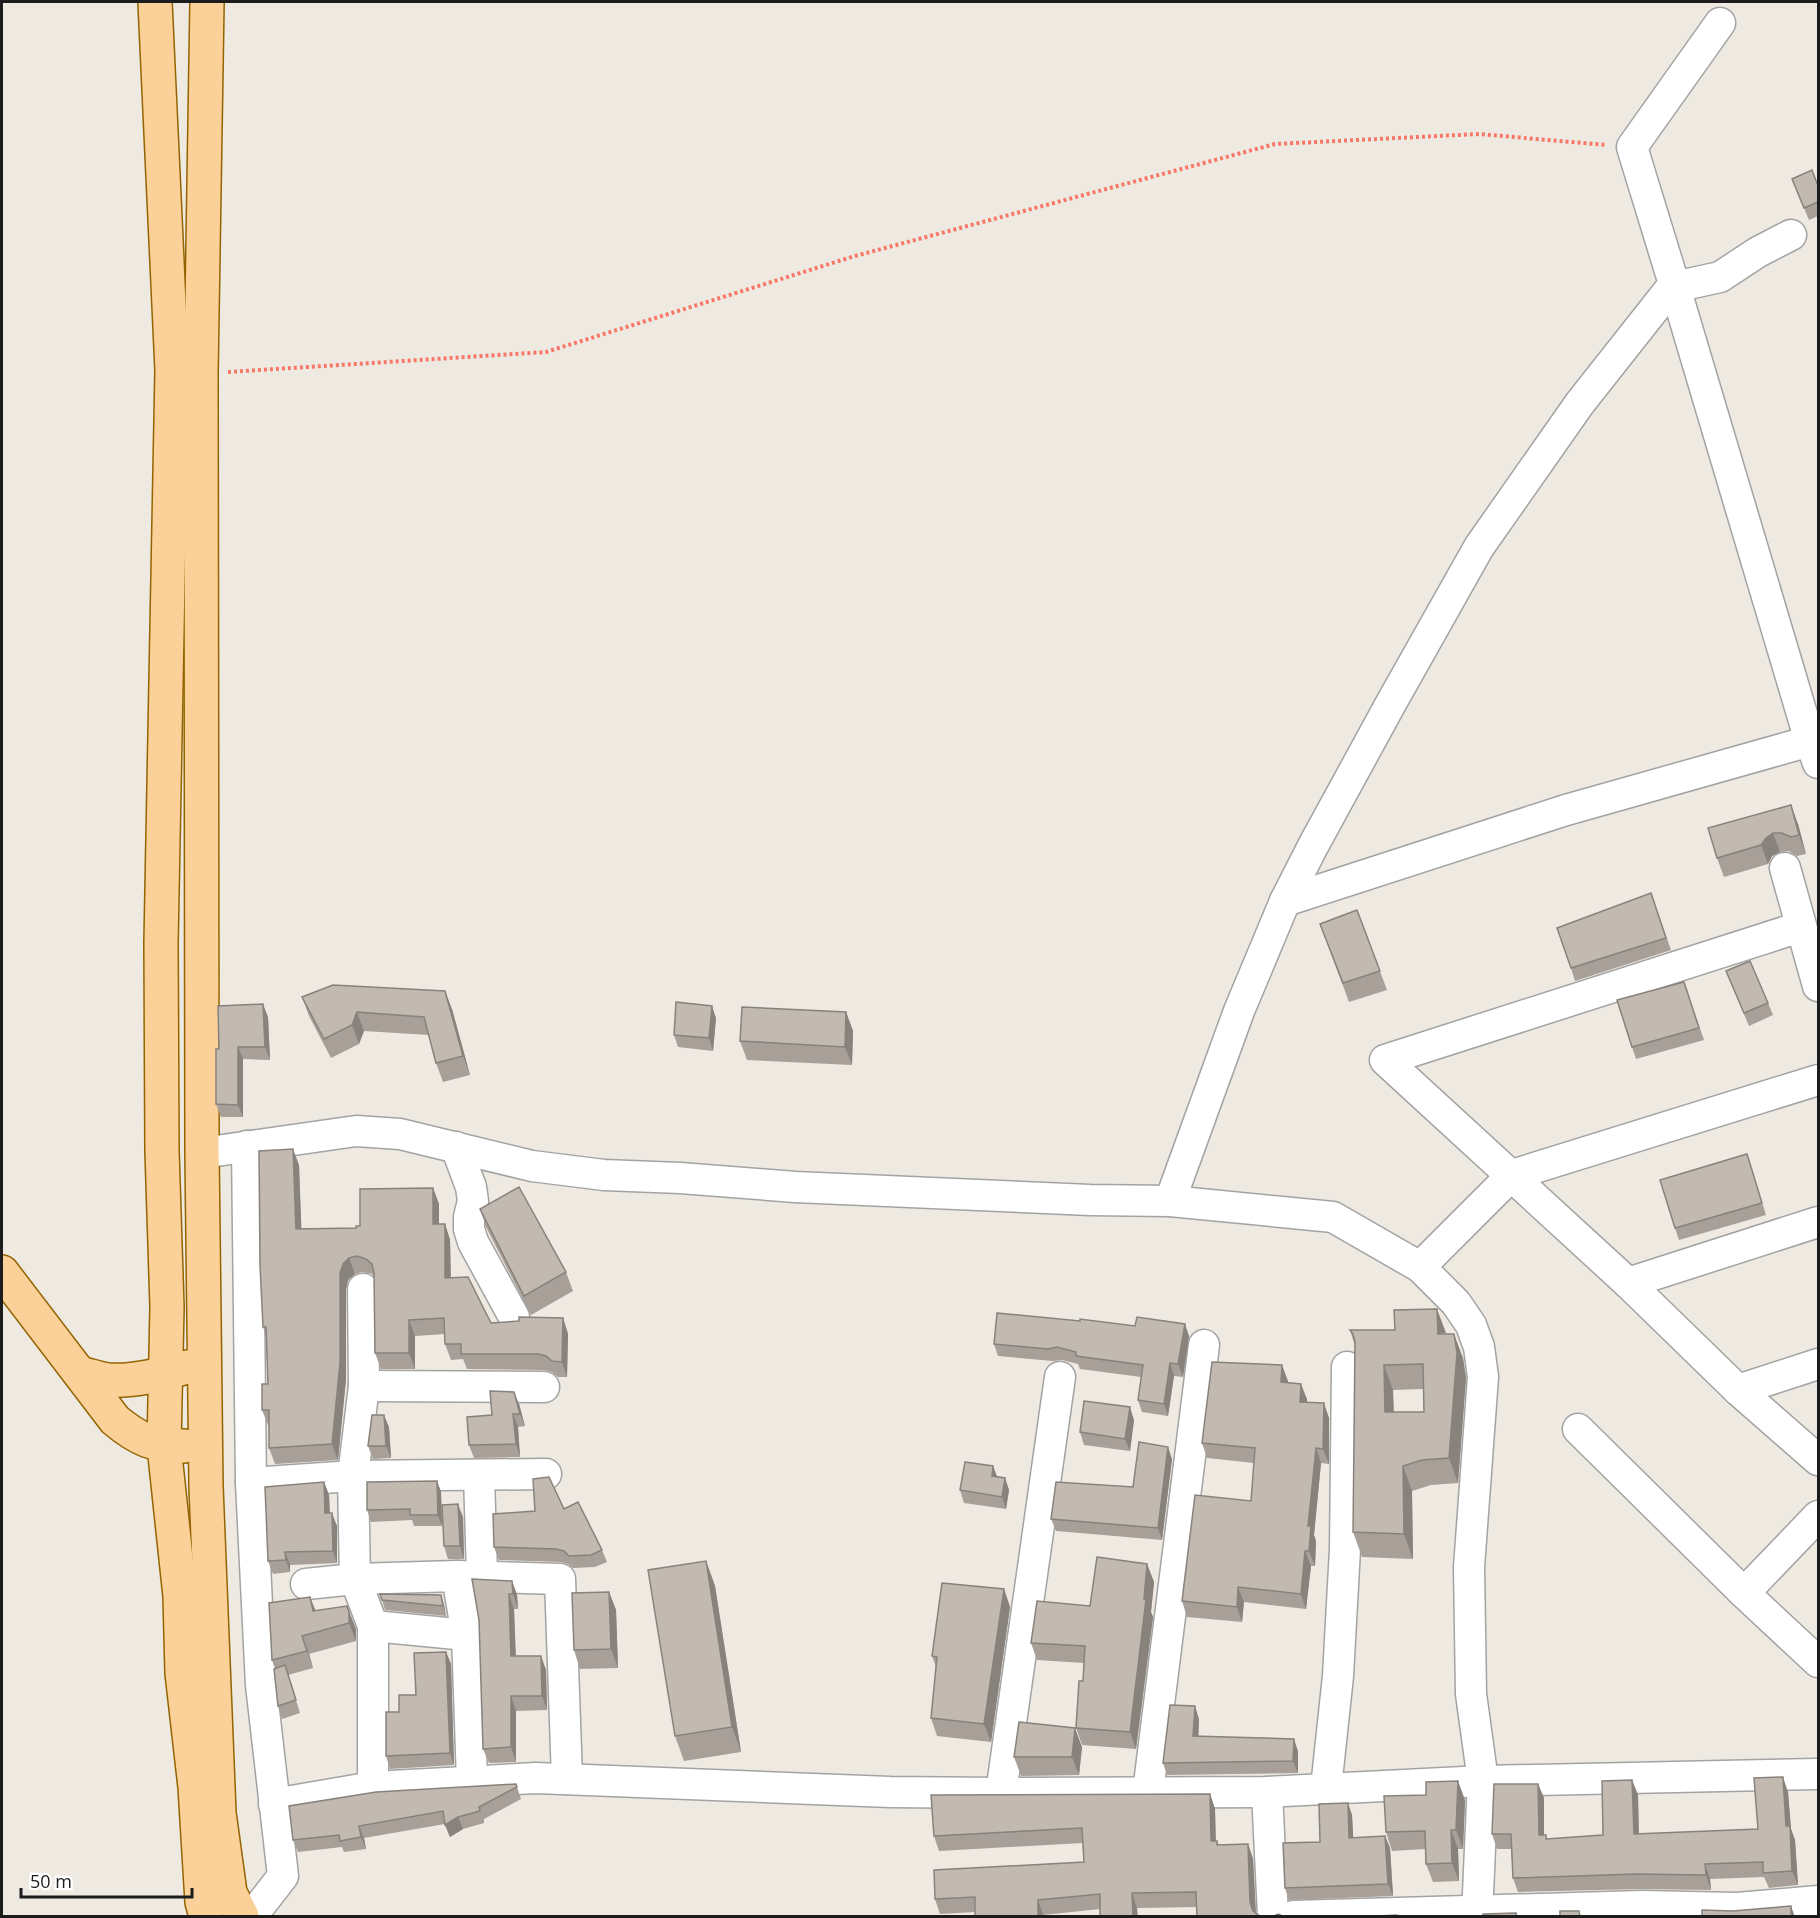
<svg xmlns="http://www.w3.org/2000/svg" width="1820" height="1918" font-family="'Open Sans',sans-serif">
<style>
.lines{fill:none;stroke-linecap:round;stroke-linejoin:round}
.minor-casing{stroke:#a3a3a3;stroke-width:33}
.major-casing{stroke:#946400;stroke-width:36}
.path{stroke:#f97767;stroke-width:4;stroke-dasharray:3 3;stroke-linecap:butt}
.minor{stroke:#fff;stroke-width:30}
.major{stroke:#fbd199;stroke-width:33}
.wall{fill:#a79f98;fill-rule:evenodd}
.shaded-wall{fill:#88827c}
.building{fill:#c2b9b1;stroke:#88827c;stroke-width:1.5;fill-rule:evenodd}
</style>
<rect width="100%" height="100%" fill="#eeeae2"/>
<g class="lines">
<defs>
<g id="minor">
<path d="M1791,235L1758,252L1720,277L1688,284H1674L1810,741L1818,763"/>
<path d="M1785,868L1818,986"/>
<path d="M1285,901L1566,810L1810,741"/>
<path d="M1800,927L1385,1060L1628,1283L1738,1390L1818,1460"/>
<path d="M247,1146L251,1483L261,1685L283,1876L252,1916"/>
<path d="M456,1147L471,1187L473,1201L469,1217V1229L473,1242L514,1317"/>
<path d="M202,1153L356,1131L400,1134L532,1166L604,1175L680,1178L795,1187L1090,1200L1170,1201L1333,1217L1420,1267L1456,1303L1471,1325L1479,1347L1483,1377L1469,1567L1471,1694L1483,1781L1477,1916"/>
<path d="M1170,1201L1239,1011L1285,901L1313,846L1390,705L1479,547L1580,403L1674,284L1632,147L1720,23"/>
<path d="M1420,1267L1512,1175L1818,1080"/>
<path d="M1628,1283L1818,1222"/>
<path d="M363,1289L364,1386L353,1476L355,1579L373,1626V1787"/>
<path d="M364,1386L544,1387"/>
<path d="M1738,1390L1818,1364"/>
<path d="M1578,1429L1744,1593L1818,1662"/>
<path d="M479,1475L482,1576"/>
<path d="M251,1483L353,1476L546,1474"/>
<path d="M457,1576L560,1579L567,1779"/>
<path d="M306,1584L355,1579L457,1576L467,1635L472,1781"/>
<path d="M1744,1593L1818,1516"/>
<path d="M373,1626L467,1635"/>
<path d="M1326,1788L1338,1676L1345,1549L1347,1367"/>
<path d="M1148,1792L1204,1345"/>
<path d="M1267,1792L1273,1916"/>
<path d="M1001,1793L1060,1377"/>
<path d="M274,1804L373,1787L536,1778L890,1792L1001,1793L1267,1792L1483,1781L1818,1774"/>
<path d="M1294,1916L1642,1906L1737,1908L1818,1901"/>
</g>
<g id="major">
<path d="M155,2L172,370L161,943L162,1151L167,1307L164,1446L180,1596L182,1673L195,1787L202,1902L206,1916"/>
<path d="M207,2L201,373L202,1153L206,1486L219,1813L230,1893L242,1916"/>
<path d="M2,1272L115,1420C139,1440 154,1446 184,1446"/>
<path d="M80,1373C89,1375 99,1379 108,1380C134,1382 163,1374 187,1367"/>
</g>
</defs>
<!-- minor casing -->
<use href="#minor" class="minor-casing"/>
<!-- major casing -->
<use href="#major" class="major-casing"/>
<!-- path -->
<path class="path" d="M228,372L546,352L855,256L1275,144L1479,134L1606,145"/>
<!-- minor -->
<use href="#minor" class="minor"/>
<!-- major -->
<use href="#major" class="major"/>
</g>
<!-- wall -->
<g class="wall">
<path d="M1792,179L1818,186V216L1809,220Z"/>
<path d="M1798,824L1806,854L1797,856L1789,851L1780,852L1772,856L1768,864L1724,877L1717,858L1708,828Z"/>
<path d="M1651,893L1671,950L1575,981L1571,968Z"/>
<path d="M1357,910L1387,990L1349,1002L1320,924Z"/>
<path d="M1726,971L1768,1003L1773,1015L1749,1026Z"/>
<path d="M1684,982L1704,1040L1636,1059L1632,1047Z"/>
<path d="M302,997L452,1009L470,1075L443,1082L436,1063L429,1035L364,1031L359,1044L331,1058L309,1016Z"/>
<path d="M846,1012L853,1031L852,1065L747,1060L740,1041Z"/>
<path d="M268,1017L270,1060L243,1059V1117H221L216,1104L219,1049Z"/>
<path d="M716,1018L713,1051L678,1047L674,1035Z"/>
<path d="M1747,1154L1766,1215L1679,1240L1675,1228Z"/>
<path d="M299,1165L301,1229L356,1228L433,1188L439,1204V1224H445L450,1240L451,1278L491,1323L563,1318L568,1334L567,1377H558L552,1372L544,1370L467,1369L463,1359L451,1360L445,1344V1334L415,1336V1369H381L375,1353L374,1277L372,1274L362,1272L355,1274L348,1280L346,1289V1379L338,1460L275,1464L269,1448V1425H268L262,1410L268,1384L266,1335L263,1327Z"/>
<path d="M480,1209L566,1272L573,1291L531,1315L486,1227Z"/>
<path d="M1350,1330L1446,1334L1463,1358L1466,1378L1458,1483L1431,1485L1412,1491L1413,1559L1362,1557L1353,1532L1355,1346ZM1423,1389L1424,1412H1394L1393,1390Z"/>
<path d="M1189,1336L1183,1377L1174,1376L1168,1416L1142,1412L1138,1400L1141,1377L1080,1369L1078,1364L1062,1360L1053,1361L998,1356L994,1344Z"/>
<path d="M1288,1381V1383L1307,1399V1402L1329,1418V1464L1321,1463L1314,1535L1316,1541L1315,1566H1311L1306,1609L1244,1602L1242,1622L1187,1617L1182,1601L1251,1501L1254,1463L1207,1458L1202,1443Z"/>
<path d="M519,1404L525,1426L518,1427L520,1457L474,1458L469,1445L492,1415Z"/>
<path d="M1134,1420L1130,1451L1084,1445L1080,1432Z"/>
<path d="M389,1427L391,1458L373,1459L368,1446Z"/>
<path d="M1172,1459L1162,1540L1056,1531L1051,1519L1133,1487Z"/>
<path d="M993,1466L997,1477L1005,1478L1009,1490L1006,1509L964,1503L960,1490Z"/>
<path d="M437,1481L441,1492L442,1526H414L412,1520L371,1522L367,1510Z"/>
<path d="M324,1482L329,1495L330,1513L337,1526V1563L290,1565V1572L273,1574L268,1561Z"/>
<path d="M564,1509L602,1550L607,1562L595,1567L573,1568L568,1564L561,1562L499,1560L494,1547Z"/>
<path d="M463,1517L464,1559H448L444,1546Z"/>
<path d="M706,1561L715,1586L741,1752L684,1761L675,1736Z"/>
<path d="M1147,1564L1154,1582L1151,1612L1153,1617L1136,1749L1082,1745L1076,1728L1083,1681L1084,1663L1037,1660L1031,1643L1090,1606Z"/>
<path d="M512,1581L517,1595L518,1609H514L516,1656H541L546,1670L547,1710L516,1711V1762L489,1763L483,1749L479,1620Z"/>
<path d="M1004,1589L1010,1607L991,1742L937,1736L931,1718L936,1667L932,1656Z"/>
<path d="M609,1592L616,1610L618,1668L580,1669L574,1650Z"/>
<path d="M441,1595L444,1605L446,1616L385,1610L382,1600Z"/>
<path d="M347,1606L356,1629V1641L309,1654L313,1668L288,1675L300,1713L282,1719L278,1706L275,1669L272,1660L316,1611Z"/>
<path d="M446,1652L451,1664L454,1765L390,1769L386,1756L399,1712L416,1695Z"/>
<path d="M1199,1719L1198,1736L1298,1751V1773L1167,1775L1163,1763Z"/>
<path d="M1082,1747L1079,1775L1021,1776L1014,1757Z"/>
<path d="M1632,1780L1638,1795L1639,1834L1758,1829L1788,1792L1791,1829L1795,1840L1798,1885L1769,1888L1764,1877L1710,1879L1711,1890L1642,1889L1518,1892L1513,1878L1511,1849H1497L1492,1834L1538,1784L1544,1798V1835L1548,1839L1603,1835Z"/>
<path d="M516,1784L521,1799L484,1819V1823L463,1829L450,1837L445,1824L364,1838L366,1849L344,1852L342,1847L298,1852L293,1840Z"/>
<path d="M1210,1794L1215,1809L1216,1841H1217L1219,1845L1248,1844L1253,1859L1256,1913L1197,1907L1137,1908L1100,1909L1043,1915V1917H975V1912L940,1914L935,1899L1084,1862L1083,1843L939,1851L934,1836Z"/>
<path d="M1465,1800L1463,1849H1458L1459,1881L1433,1882L1426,1864L1425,1849L1392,1851L1386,1832Z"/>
<path d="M1348,1803L1352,1815L1353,1838L1385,1836L1390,1848L1393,1896L1289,1900L1285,1888L1320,1842Z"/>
</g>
<!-- shaded-wall -->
<g class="shaded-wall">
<path d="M1791,805L1798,824L1806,854L1799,835Z"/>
<path d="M1773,833L1780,852L1772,856L1768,864L1761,845L1766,838Z"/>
<path d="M445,991L452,1009L470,1075L463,1056Z"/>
<path d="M263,1004L268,1017L270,1060L265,1047Z"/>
<path d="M712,1006L716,1018L713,1051L709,1038Z"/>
<path d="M357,1012L364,1031L359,1044L352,1025Z"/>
<path d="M846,1012L853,1031L852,1065L845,1047Z"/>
<path d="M238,1047L243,1059V1117L238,1105Z"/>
<path d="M293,1149L299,1165L302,1244L296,1229Z"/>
<path d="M433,1188L439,1204V1240L433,1224Z"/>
<path d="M445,1224L450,1240L451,1293L445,1278Z"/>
<path d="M349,1258L355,1274L348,1280L346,1289V1379L338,1460L332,1444L340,1273L343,1264Z"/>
<path d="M1437,1309L1446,1333L1438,1334Z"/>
<path d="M563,1318L568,1334L567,1377L562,1362Z"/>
<path d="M409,1320L415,1336V1369L409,1353Z"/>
<path d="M1185,1324L1189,1336L1183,1377L1178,1364Z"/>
<path d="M1454,1334L1463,1358L1466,1378L1458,1483L1449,1458Z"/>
<path d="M1170,1363L1174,1376L1168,1416L1164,1404Z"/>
<path d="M1282,1365L1288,1381L1287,1398L1281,1382Z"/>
<path d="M1384,1365L1393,1390L1394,1437L1385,1412Z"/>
<path d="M1301,1384L1307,1399L1306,1417L1300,1402Z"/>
<path d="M514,1392L519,1404L525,1426L520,1414Z"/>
<path d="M1324,1403L1329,1418V1464L1323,1449Z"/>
<path d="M1130,1407L1134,1420L1130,1451L1125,1439Z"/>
<path d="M513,1414L518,1427L520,1457L516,1444Z"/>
<path d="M384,1415L389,1427L391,1458L386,1446Z"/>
<path d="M1168,1447L1172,1459L1162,1540L1158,1528Z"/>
<path d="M1316,1448L1321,1463L1314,1535L1316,1541L1315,1566L1309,1551L1308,1526Z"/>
<path d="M993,1466L998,1479L992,1476Z"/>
<path d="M1403,1466L1412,1491L1413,1559L1404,1534Z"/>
<path d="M1005,1478L1009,1490L1006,1509L1002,1497Z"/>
<path d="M437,1481L441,1492L442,1526L438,1515Z"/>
<path d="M324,1482L329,1495L330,1526L325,1513Z"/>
<path d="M458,1504L463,1517L464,1559L460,1546Z"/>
<path d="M332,1513L337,1526V1563L333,1551Z"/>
<path d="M1305,1551L1311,1566L1306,1609L1301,1594Z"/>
<path d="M285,1552L290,1565V1572L286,1560Z"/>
<path d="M706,1561L715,1586L741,1752L732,1727Z"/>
<path d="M1147,1564L1154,1582L1151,1612L1153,1617L1136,1749L1130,1732Z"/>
<path d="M512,1581L517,1595L518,1609L513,1594Z"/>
<path d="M1238,1587L1244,1602L1242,1622L1237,1607Z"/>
<path d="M1004,1589L1010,1607L991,1742L984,1724Z"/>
<path d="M609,1592L616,1610L618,1668L611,1649Z"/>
<path d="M509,1594L514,1609L516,1670L511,1656Z"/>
<path d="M441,1595L444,1605L446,1616L443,1606Z"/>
<path d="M310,1597L317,1614L313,1611Z"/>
<path d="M349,1612L356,1629V1641L349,1623Z"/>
<path d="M302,1636L309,1654L313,1668L307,1651Z"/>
<path d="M446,1652L451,1664L454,1765L450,1753Z"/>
<path d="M541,1656L546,1670L547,1710L542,1696Z"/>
<path d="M511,1696L516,1711V1762L511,1747Z"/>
<path d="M1195,1706L1199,1719L1198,1748L1193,1736Z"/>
<path d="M1075,1728L1082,1747L1079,1775L1072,1757Z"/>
<path d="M1294,1739L1298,1751V1773L1293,1761Z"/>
<path d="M1783,1777L1788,1792L1791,1829L1795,1840L1798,1885L1792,1871L1786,1826Z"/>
<path d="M1632,1780L1638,1795L1639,1849L1634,1834Z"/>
<path d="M1458,1781L1465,1800L1463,1849L1456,1830Z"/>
<path d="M1538,1784L1544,1798V1850L1539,1835Z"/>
<path d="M1210,1794L1215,1809L1216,1856L1211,1841Z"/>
<path d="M1348,1803L1352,1815L1354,1850L1349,1838Z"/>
<path d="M458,1817L463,1829L450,1837L445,1825Z"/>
<path d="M359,1826L364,1838L366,1849L361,1837Z"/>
<path d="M1451,1830L1458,1849L1459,1881L1452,1863Z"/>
<path d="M1385,1836L1390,1848L1393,1896L1388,1884Z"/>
<path d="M1248,1844L1253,1859L1256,1917L1250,1902Z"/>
<path d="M1705,1864L1710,1879L1711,1890L1706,1875Z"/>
<path d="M1132,1893L1137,1908L1138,1917H1133Z"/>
<path d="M1038,1900L1043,1915V1917H1038Z"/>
<path d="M1791,1906L1795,1917H1791Z"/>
</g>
<!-- building -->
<g class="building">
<path d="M1812,170L1818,186V202L1804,208L1792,179Z"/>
<path d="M1791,805L1799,835L1791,837L1782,833H1773L1766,838L1761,845L1717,858L1708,828Z"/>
<path d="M1651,893L1666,938L1571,968L1557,928Z"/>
<path d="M1357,910L1380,971L1343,983L1320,924Z"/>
<path d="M1750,961L1768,1003L1744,1013L1726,971Z"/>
<path d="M1684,982L1699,1028L1632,1047L1617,1000Z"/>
<path d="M333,985L445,991L463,1056L436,1063L424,1017L357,1012L352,1025L324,1039L302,997Z"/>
<path d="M676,1002L712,1006L709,1038L674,1035Z"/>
<path d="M263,1004L265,1047H238V1105L216,1104V1049H219L218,1006Z"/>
<path d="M742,1007L846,1012L845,1047L740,1041Z"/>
<path d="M293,1149L296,1229L356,1228V1226H360V1189L433,1188V1224H445V1278L468,1277L491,1323L519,1321V1317L563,1318L562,1362L552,1361L546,1356L538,1354H461V1344H445L444,1318L409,1320V1353H375L374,1273L372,1264L366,1259L357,1256L349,1258L343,1264L340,1273V1363L332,1444L269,1448V1410H262V1384H268L266,1327H263L260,1265L259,1151Z"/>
<path d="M1747,1154L1762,1203L1675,1228L1660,1180Z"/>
<path d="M519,1187L566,1272L524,1296L480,1209Z"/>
<path d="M1437,1309L1438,1334H1454L1457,1353L1449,1458L1422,1460L1403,1466L1404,1534L1353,1532L1355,1342L1353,1334L1350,1330H1395L1394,1310ZM1423,1364L1424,1412H1385L1384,1365Z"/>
<path d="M997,1313L1080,1321V1319L1135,1326L1137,1317L1185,1324L1178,1364L1170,1363L1164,1404L1138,1400L1143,1365L1076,1356V1352L1057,1347L1048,1349L994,1344Z"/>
<path d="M1212,1362L1282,1365L1281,1382L1301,1384L1300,1402L1324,1403L1323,1449L1316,1448L1308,1526H1311L1309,1551H1305L1301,1594L1238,1587L1237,1607L1182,1601L1195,1495L1251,1501L1255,1448L1202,1443Z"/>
<path d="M490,1391L514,1392L520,1414H513L516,1444L469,1445L467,1417L492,1415Z"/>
<path d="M1084,1401L1130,1407L1125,1439L1080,1432Z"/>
<path d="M372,1415H384L386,1446H368Z"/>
<path d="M1139,1442L1168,1447L1158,1528L1051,1519L1056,1482L1133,1487Z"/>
<path d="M965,1462L993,1466L992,1476L1005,1478L1002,1497L960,1490Z"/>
<path d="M549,1477L564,1509L578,1502L602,1550L591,1555L569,1556L564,1551L556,1549L494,1547L493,1514L535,1511L533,1479Z"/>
<path d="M437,1481L438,1515H410V1509L367,1510V1482Z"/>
<path d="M324,1482L325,1513H332L333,1551L285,1552L286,1560L268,1561L265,1487Z"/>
<path d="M458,1504L460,1546H444L442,1505Z"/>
<path d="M1097,1557L1147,1564L1144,1599H1146L1130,1732L1076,1728L1079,1681H1083L1085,1646L1031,1643L1037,1601L1090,1606Z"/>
<path d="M706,1561L732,1727L675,1736L648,1570Z"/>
<path d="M472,1579L512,1581L513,1594H509L511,1656H541L542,1696H511V1747L483,1749L479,1620Z"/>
<path d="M942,1583L1004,1589L984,1724L931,1718L937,1657L932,1656Z"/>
<path d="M609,1592L611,1649L574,1650L572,1593Z"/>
<path d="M380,1594L441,1595L443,1606L382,1600Z"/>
<path d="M310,1597L313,1611L347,1606L349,1612V1623L302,1636L307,1651L272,1660L269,1603Z"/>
<path d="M446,1652L450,1753L386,1756V1712H399V1695H416L414,1653Z"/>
<path d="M285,1665L296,1700L278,1706L274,1669Z"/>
<path d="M1170,1705L1195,1706L1193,1736L1294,1739L1293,1761L1163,1763Z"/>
<path d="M1019,1722L1075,1728L1072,1757H1014Z"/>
<path d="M1783,1777L1786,1826H1790L1792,1871L1763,1873V1862L1705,1864L1706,1875L1636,1874L1513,1878L1511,1834H1492L1494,1784H1538L1539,1835H1546V1839L1603,1835L1602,1781L1632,1780L1634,1834L1758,1829L1754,1778Z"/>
<path d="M1458,1781L1456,1830H1451L1452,1863L1426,1864L1425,1831L1386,1832L1384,1796L1426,1795V1782Z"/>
<path d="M516,1784L517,1787L479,1807L480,1811L458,1817L445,1825L443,1811L359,1826L361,1837L340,1841L339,1835L293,1840L289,1806L376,1792Z"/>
<path d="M1210,1794L1211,1841H1217V1845L1248,1844L1250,1902L1253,1911L1261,1917H1197L1196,1892L1132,1893L1133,1917H1100V1894L1038,1900V1917H975V1897L935,1899L934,1870L1084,1862L1082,1828L934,1836L931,1795Z"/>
<path d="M1348,1803L1349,1838L1385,1836L1388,1884L1285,1888L1283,1843L1320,1842L1319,1804Z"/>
<path d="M1791,1906V1917H1702V1910L1733,1911Z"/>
<path d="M1560,1911H1579L1580,1917H1560Z"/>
<path d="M1516,1913L1517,1917H1483V1914Z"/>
<path d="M1278,1914L1284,1917H1272Z"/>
<path d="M1397,1915V1917H1379V1916Z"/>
</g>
<!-- border -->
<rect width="1820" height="1918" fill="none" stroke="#1c1c1c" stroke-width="6"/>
<!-- scale -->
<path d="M21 1888v9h171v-9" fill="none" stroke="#1c1c1c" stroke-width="3"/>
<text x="30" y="1888" font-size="18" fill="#1c1c1c" stroke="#ffffff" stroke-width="4.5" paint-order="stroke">50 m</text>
</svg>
